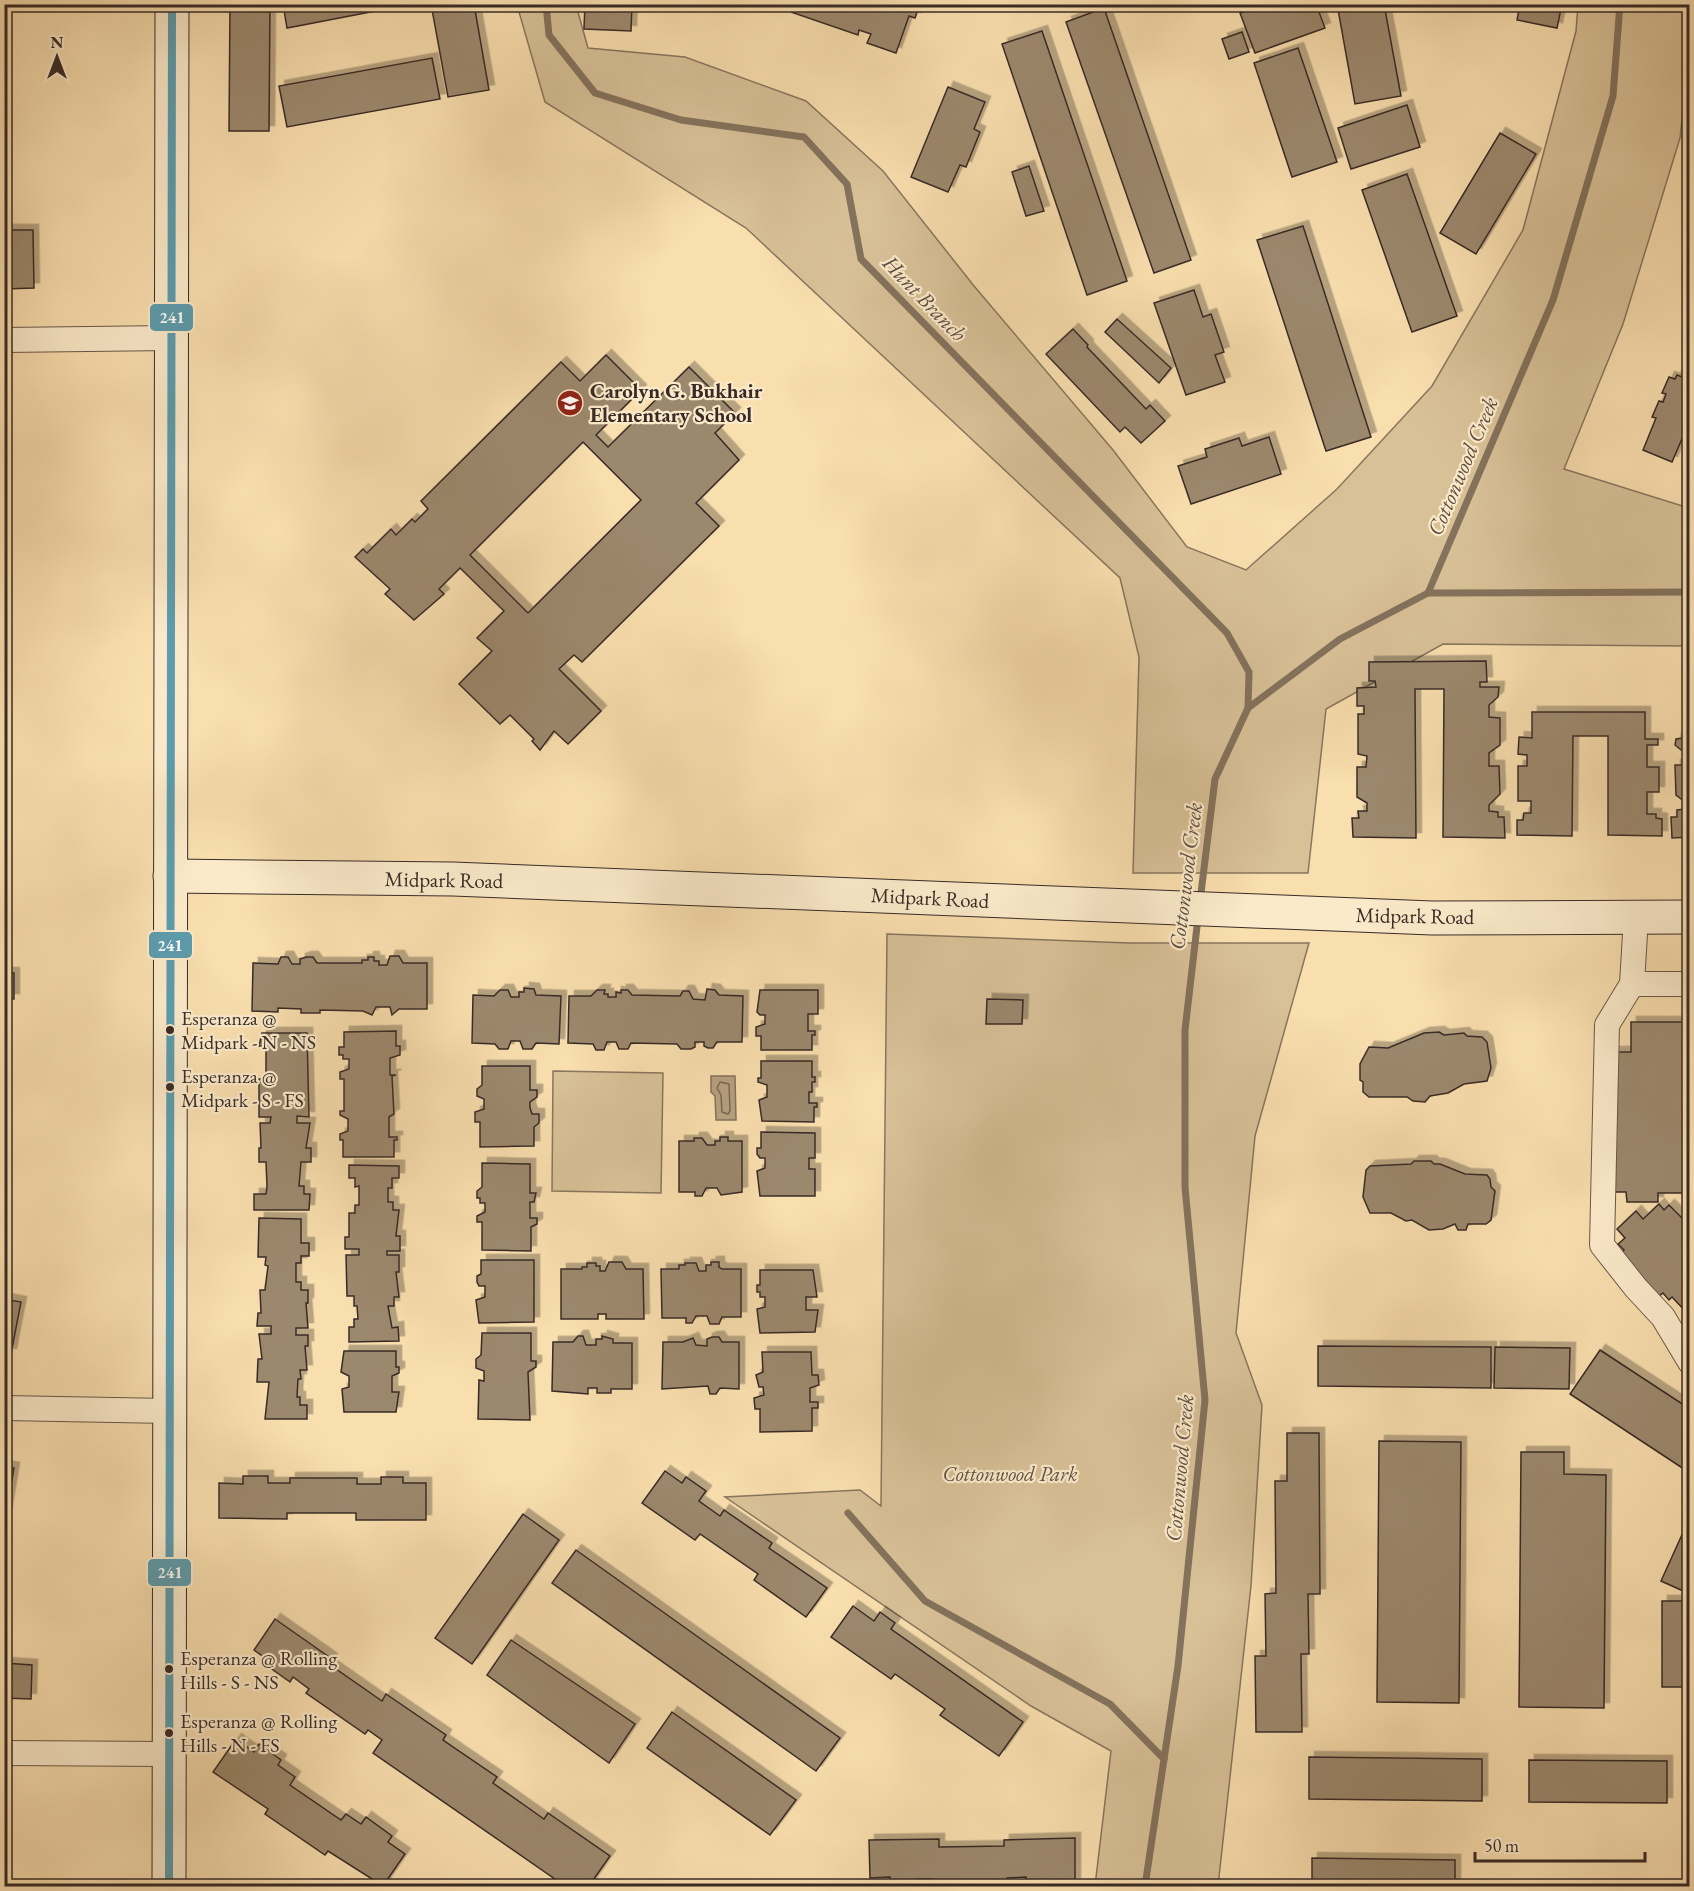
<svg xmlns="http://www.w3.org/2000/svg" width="1694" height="1891" font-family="'EB Garamond',serif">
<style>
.green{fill:#d8c097;stroke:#88765f;stroke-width:1.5}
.water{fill:#b7a180;stroke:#84725c;stroke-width:1.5}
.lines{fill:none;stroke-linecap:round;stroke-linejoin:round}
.shore{stroke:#786654;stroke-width:1.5}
.stream{stroke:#84725c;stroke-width:7}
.building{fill:#9c886d;stroke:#382b27;stroke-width:1.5;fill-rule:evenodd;filter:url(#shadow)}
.street-casing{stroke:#685849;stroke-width:26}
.secondary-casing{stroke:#382b27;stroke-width:35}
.street{stroke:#fbeaca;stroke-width:24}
.secondary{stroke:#fbeaca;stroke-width:33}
.bus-1-casing{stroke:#fbeaca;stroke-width:12}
.bus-1{stroke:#5c9cad;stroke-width:8}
.bus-dot{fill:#382b27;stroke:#fbeaca;stroke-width:2}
.labels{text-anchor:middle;stroke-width:4.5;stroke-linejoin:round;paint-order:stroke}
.bus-label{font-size:20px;fill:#382b27;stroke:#fbeaca;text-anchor:start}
.poi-label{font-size:21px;font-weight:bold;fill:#382b27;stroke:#fbeaca;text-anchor:start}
.street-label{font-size:21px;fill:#382b27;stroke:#fbeaca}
.park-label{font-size:21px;font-style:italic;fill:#605043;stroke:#fbeaca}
.water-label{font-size:22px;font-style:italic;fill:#5e4e42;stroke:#fbeaca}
.line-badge{stroke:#fbeaca;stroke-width:2}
.badge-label{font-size:16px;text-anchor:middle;font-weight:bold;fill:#fff}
</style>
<defs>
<filter id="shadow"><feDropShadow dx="5.5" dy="-5.5" stdDeviation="0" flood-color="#0004"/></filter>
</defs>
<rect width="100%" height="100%" fill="#f9deae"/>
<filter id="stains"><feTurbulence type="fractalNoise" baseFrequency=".00333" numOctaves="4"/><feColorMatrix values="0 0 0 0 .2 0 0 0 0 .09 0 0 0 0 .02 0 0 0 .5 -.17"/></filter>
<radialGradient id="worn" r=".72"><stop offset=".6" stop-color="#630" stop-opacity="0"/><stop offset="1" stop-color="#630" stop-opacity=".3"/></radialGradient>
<!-- green -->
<g class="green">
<path d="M517,5H576L588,48L685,57L806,101L883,171L974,286L1113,450L1187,547L1246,570L1337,489L1432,386L1523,230L1576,31L1578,5H1689V56L1680,138L1623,324L1564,469L1689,508V646L1443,644L1326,709L1308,873H1133L1139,657L1120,578L746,228L545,102Z"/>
<path d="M887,934L1129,943H1309L1255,1136L1236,1333L1262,1405L1251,1586L1218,1886H1095L1111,1751L1031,1706L725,1497L860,1490L881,1506Z"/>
<path d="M553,1071L663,1073L661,1193L552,1191Z"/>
</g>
<!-- water -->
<path class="water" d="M711,1076H735L736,1120H716L715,1096L711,1092Z"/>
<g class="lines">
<!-- shore -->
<path class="shore" d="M720,1082L729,1084L730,1111L728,1114L722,1112L721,1095L717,1088Z"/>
<!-- stream -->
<g class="stream">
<path d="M546,4L549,35L595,93L681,120L804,137L847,184L861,259L1227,633L1249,672L1248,708"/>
<path d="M1428,593L1690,592"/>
<path d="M1200,901L1215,779L1248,708L1340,639L1428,593L1553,300L1613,96L1620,4"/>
<path d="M848,1513L925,1601L1110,1704L1164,1759"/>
<path d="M1145,1886L1178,1666L1205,1400L1185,1187V1030L1198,918"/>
</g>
</g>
<!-- building -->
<g class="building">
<path d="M230,4H270L269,131H229Z"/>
<path d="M283,4H412L287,28Z"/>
<path d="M431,4H474L489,90L448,97Z"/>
<path d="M585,4H632L631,31L584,29Z"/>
<path d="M793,4H920L915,18L909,16L896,53L867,43L871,34L859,30L858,35L791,12Z"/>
<path d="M1263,4H1316L1325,28L1255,53L1240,13Z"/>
<path d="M1337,4H1384L1401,96L1355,104Z"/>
<path d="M1520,4H1562L1557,28L1517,20Z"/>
<path d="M1104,8L1191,260L1154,273L1066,22Z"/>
<path d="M1042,31L1127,281L1087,295L1002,44Z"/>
<path d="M1242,32L1249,52L1229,59L1222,39Z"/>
<path d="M1298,48L1337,162L1292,177L1254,63Z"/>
<path d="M432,58L440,99L287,127L279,86Z"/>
<path d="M948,87L985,102L974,129L980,132L966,167L960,165L948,192L911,177Z"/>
<path d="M1407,105L1420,147L1351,169L1338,128Z"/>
<path d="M1500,133L1536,154L1476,254L1440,233Z"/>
<path d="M1029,166L1044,211L1026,216L1012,172Z"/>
<path d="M1407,174L1457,316L1412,332L1362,190Z"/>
<path d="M1303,226L1371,437L1326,451L1257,240Z"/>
<path d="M4,230H33L34,288L4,289Z"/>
<path d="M1194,290L1203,317L1211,314L1224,352L1215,355L1225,382L1186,395L1154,303Z"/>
<path d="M1117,319L1171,368L1159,383L1105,332Z"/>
<path d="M1073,329L1088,345L1087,347L1146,409L1150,405L1165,421L1141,443L1125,427L1120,432L1046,354Z"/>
<path d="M606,355L641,390L596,435L608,447L689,367L735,413L715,433L739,460L696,503L719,526L582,662L574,655L559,669L601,711L568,744L554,731L540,750L532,741L534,739L510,715L500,724L459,684L492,651L477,638L504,611L460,568L439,589L444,594L414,620L385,594L390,589L355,557L363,549L367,553L391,529L396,535L412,519L415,522L428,509L421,501L561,362L580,381ZM583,442L641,500L528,613L470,555Z"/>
<path d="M1677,375L1690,380V420L1672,462L1643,450L1656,418L1652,417L1659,401L1663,402L1666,394L1662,393L1669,377L1675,379Z"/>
<path d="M1269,437L1281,474L1191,504L1178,466L1207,457L1205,449L1239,438L1242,446Z"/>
<path d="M1486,661L1487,682H1480V687H1499L1498,697L1489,705V717L1500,718V745L1489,753V766H1499L1500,794L1489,805V811L1498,812V817H1504L1505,838L1443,837L1444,689H1415L1416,838L1353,837L1352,818H1359L1358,811H1367V803L1357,797V767H1366L1367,756L1358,754V714H1364V706H1357V688L1376,687L1375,681H1369V662Z"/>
<path d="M1532,712H1645V739H1658V745H1647V767H1659V792H1647V814H1656V818L1662,819V836L1608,835V736H1573L1572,836L1517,835V820H1523L1524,813H1531V801H1518V766H1527V755L1518,754L1519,737L1532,738Z"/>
<path d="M1690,737V837L1672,838L1671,817H1677V810L1685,809V802L1676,795L1675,765H1686V754L1675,745L1676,739Z"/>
<path d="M390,956H399L403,963H427V1009H399L392,1015L390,1007H376L372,1015L363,1011L320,1010V1013H301V1009L278,1008V1012L252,1011L253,963L278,964L281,957H288L292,964H300V959L306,957H313L317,963H362V960H368V957H374V961H379V965H387Z"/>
<rect x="4" y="973" width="10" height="26"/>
<path d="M524,988L534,989L536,995L561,996L559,1044L536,1043L532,1049H523L520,1041H511L508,1049H499L495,1044L472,1043L473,995L494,996L500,990H508L511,997H519V992H524Z"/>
<path d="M707,989L715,990L719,995L743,996L742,1042H717L713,1048H708L704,1046V1042H695V1047L691,1049H681L677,1044L631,1043L628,1049H619L616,1042H607L604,1050H596L593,1044L568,1043L569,996H591L597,990H605L604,994H608V997H616V992L621,993V990H628L632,995L680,996L683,991H689L693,999L705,1000Z"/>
<path d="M760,990H818V1014H808V1031H815V1035H812V1050H761V1036H756V1027L765,1024V1015H760L757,1012Z"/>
<path d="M987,999L1023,1000L1022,1024H986Z"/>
<path d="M1631,1022H1686V1029H1690V1080H1687L1688,1193H1658V1202H1627L1626,1192H1609L1608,1052H1631Z"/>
<path d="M396,1031V1046H400V1055L390,1058V1075H396L392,1076L394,1114L389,1117V1137H397V1140H394V1157H343V1140H340V1134L348,1131V1119L340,1115V1111H344V1079H340V1072L349,1069V1059H343V1055H339V1047H344V1032Z"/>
<path d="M1439,1032L1444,1035L1464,1033L1467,1036L1482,1037L1487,1042L1491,1068L1487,1081L1464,1084L1448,1093L1430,1096L1425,1102L1413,1101L1407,1097H1369L1363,1092V1082L1360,1080V1064L1369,1047L1388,1048L1424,1033Z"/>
<path d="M262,1033H307L309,1117L297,1116V1123H310L306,1148H311V1162H301L299,1186H304V1194H310L309,1210H254V1194H266L267,1186L266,1162H259V1148H261L260,1123H270L271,1117H259V1079H266V1046H259Z"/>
<path d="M761,1061H812V1077H815V1082H812V1092H809V1103H817V1107H814V1122L762,1121L759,1100L767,1097V1085L758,1082V1078H761Z"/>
<path d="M482,1066H530V1090H537V1097L530,1102V1108L532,1114H539V1123L534,1127V1146L480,1147V1122H475V1112L484,1109V1099L477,1096V1089L482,1085Z"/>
<path d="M761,1132L815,1133V1158H809V1169H815V1196H760L757,1171L765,1168V1158H760L757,1154V1148H761Z"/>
<path d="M720,1137H728V1141H742V1192L721,1195L717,1188H706L702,1196H695V1192H679V1141H694V1138H702L707,1145H715V1141H720Z"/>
<path d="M1414,1161H1431L1434,1164H1440L1465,1174L1487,1175L1490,1179L1491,1187L1495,1191L1491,1220L1486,1224H1468L1466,1230H1458L1455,1224L1443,1229L1429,1230L1412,1220L1406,1221L1391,1213H1370L1363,1197L1366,1170L1370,1166L1411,1164Z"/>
<path d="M482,1163L530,1164V1193H536L534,1202H530V1218H537V1224L531,1227V1251L482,1250V1222H477V1216L485,1212V1203H480V1198H477V1191L482,1187Z"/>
<path d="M349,1165L399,1166V1178H392V1188H388V1202H393V1210H399L396,1236H400V1251H387V1255H399V1272H396L399,1297H394V1306H388L392,1328L398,1327L399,1341L349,1342V1327H354V1319H358L357,1306H354V1296H347L346,1255H359V1249H345V1237H349V1213H355V1205H359V1186L355,1187V1178H349Z"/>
<path d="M1659,1204L1664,1210L1669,1205L1690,1226V1316L1672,1297L1669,1300L1663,1293L1657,1298L1618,1255L1624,1250L1618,1244L1625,1238L1617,1229L1636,1211L1643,1219Z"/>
<path d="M259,1218L301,1219V1243H309V1256H301V1263H296V1282H301V1290H308V1303H306L308,1328H296V1335H308V1346H305L307,1370H300L301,1379H298L297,1397H300V1405H307V1419H265L269,1382H257L258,1359H262L259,1334H271V1326H257L258,1313H261L260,1290H265L268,1266L265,1265L266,1257H258Z"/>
<path d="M481,1260H534V1322L479,1323L476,1300L485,1297V1286H479L477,1282V1276L481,1274Z"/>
<path d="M609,1262H622L626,1269H643L644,1319H606V1314H598V1319H561V1269H582V1267H587V1263H596V1266H600V1271H605Z"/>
<path d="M711,1262H719V1267L722,1269H741V1317H722L719,1324H710L707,1316H696L692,1323H686V1318H662L661,1269H679V1265H685V1263H696L699,1271H706V1265H711Z"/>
<path d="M760,1270H813L817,1297H806V1310H818L815,1332L760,1333L757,1309L765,1307V1297H760V1292H757V1285H760Z"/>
<path d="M4,1299L21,1302L11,1354L4,1353Z"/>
<path d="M482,1333H531V1361H536V1367L528,1372L530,1420L478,1419L479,1380L484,1381V1371L476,1368V1359L481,1355Z"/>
<path d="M578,1336H583L586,1345H596V1339H602V1336L613,1339V1343H632V1389H611V1393H597V1388H588V1394L552,1391L553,1342H573Z"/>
<path d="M712,1337H719L722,1342H739V1389L720,1388L716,1394H710L708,1386L662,1389L663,1342H683L693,1338L696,1345L707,1346V1339Z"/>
<path d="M1318,1346L1491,1347V1388L1318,1386Z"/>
<path d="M1495,1347L1570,1348L1569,1389L1494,1388Z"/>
<path d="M1600,1350L1690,1409V1473L1570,1394Z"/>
<path d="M344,1351H396V1367H399V1373L392,1376V1392H399L396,1412H344L342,1389L349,1387V1376L341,1372Z"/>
<path d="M762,1352H811L812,1375H818L819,1385L810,1388V1402H818V1408H812V1431L760,1432V1409H755L754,1398L764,1395L763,1387H759L756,1375L763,1372Z"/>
<path d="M1287,1433H1319L1320,1594H1308L1309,1654H1301L1302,1732H1256L1255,1656H1266L1265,1594L1276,1593L1275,1481H1287Z"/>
<path d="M1379,1441L1461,1442L1459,1703L1377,1702Z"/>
<path d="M1521,1452H1564V1474L1606,1475L1604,1708L1519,1707Z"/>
<path d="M4,1466L14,1468L5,1522H4Z"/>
<path d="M665,1471L682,1483L686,1477L706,1491L699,1501L720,1516L724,1510L772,1543L769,1548L827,1588L806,1617L754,1580L758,1574L700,1534L695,1540L642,1503Z"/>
<path d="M243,1476H268V1483H290V1478H357V1484H381V1477H403V1483H426V1520H356V1513H287V1519L219,1518V1483L243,1484Z"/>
<path d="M523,1514L559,1540L472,1664L435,1638Z"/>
<path d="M1690,1517V1594L1661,1581Z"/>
<path d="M576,1550L840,1738L816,1771L552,1583Z"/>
<rect x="1662" y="1601" width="28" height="86"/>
<path d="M853,1606L874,1621L880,1612L895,1623L891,1629L1023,1722L999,1756L940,1715L945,1709L895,1674L891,1679L831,1637Z"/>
<path d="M275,1619L332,1659L329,1664L382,1701L386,1694L446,1735L443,1740L497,1777L493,1783L544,1819L548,1813L610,1856L589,1886H565L373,1753L382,1740L368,1730L365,1734L306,1693L309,1689L293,1677L290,1682L269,1667L272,1663L254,1650Z"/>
<path d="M511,1640L635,1724L609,1763L487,1675Z"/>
<path d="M4,1663L32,1665L31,1699L4,1698Z"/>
<path d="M672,1712L796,1800L770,1835L647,1748Z"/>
<path d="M236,1739L254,1752L259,1744L281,1760L278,1765L295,1777L290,1785L341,1820L346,1814L361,1824L366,1817L392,1836L388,1842L405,1854L383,1886L328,1851L325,1855L265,1814L268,1809L213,1772Z"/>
<path d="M1309,1757L1482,1759V1801L1309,1799Z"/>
<path d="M1529,1760L1667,1761V1803L1529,1802Z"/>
<path d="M1075,1838V1883L1026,1885V1877L1007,1878V1884L933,1885L932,1879H917V1886H890V1877L870,1878L869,1840L939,1839V1847L1004,1846V1840Z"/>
<path d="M1312,1858L1455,1860V1886H1312Z"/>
</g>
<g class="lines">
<defs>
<g id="street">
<path d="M4,340L171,338"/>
<path d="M1636,917L1632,984L1607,1025L1602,1245L1636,1288L1663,1317L1690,1362"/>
<path d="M1632,984H1690"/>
<path d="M4,1408L169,1411"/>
<path d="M4,1753L168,1754"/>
</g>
<g id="secondary">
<path d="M170,876L453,879L1432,918L1690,917"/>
<path d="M169,1886L172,4"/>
</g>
</defs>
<!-- street casing -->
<use href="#street" class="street-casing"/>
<!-- secondary casing -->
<use href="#secondary" class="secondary-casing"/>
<!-- street -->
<use href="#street" class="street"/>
<!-- secondary -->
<use href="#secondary" class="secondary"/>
<defs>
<path id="bus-1" d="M169,1886L172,4"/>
</defs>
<!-- bus-1 casing -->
<use href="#bus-1" class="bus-1-casing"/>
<!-- bus-1 -->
<use href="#bus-1" class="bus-1"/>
</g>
<!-- icons -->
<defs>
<symbol id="school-disc" viewBox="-11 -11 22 22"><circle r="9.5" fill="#8f2418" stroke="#fbeaca"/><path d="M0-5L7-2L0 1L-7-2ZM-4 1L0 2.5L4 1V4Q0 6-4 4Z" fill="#fff"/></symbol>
</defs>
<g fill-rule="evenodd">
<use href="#school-disc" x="555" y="388" width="30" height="30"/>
</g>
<!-- markers -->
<g class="bus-dot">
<circle cx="170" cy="1030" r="5"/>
<circle cx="170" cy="1087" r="5"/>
<circle cx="169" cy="1669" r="5"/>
<circle cx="169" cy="1733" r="5"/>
</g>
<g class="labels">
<!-- bus labels -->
<g class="bus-label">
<text x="181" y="1025">Esperanza @<tspan x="181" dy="24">Midpark - N - NS</tspan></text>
<text x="181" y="1083">Esperanza @<tspan x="181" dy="24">Midpark - S - FS</tspan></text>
<text x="180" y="1665">Esperanza @ Rolling<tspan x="180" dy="24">Hills - S - NS</tspan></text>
<text x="180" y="1728">Esperanza @ Rolling<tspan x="180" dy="24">Hills - N - FS</tspan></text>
</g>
<!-- poi labels -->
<g class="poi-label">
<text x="590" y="398">Carolyn G. Bukhair<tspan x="590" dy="24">Elementary School</tspan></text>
</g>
<!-- street labels -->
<g class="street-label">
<text transform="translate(444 880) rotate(1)" y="7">Midpark Road</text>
<text transform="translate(930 898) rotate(3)" y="7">Midpark Road</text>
<text transform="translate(1415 916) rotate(1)" y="7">Midpark Road</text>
</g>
<!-- park labels -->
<g class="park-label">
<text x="1010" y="1481">Cottonwood Park</text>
</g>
<!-- water labels -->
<g class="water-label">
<text transform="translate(925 298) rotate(46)" y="8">Hunt Branch</text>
<text transform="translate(1462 466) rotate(-67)" y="8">Cottonwood Creek</text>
<text transform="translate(1185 876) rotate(-83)" y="8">Cottonwood Creek</text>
<text transform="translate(1179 1468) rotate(-85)" y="8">Cottonwood Creek</text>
</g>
</g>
<g class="line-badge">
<rect x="149" y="303" width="45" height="29" rx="6" fill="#5c9cad"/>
<rect x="148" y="931" width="45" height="28" rx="6" fill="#5c9cad"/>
<rect x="147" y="1558" width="45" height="29" rx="6" fill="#5c9cad"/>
</g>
<g class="badge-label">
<text x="172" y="323">241</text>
<text x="170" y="951">241</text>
<text x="170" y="1578">241</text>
</g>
<!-- margin -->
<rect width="1694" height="1891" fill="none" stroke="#f9deae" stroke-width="24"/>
<rect x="6" y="6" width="1682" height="1879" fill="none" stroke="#382b27" stroke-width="3"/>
<rect x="12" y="12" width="1670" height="1867" fill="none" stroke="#382b27" stroke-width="1.5"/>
<!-- north arrow -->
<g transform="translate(57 57)" stroke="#fbeaca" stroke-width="4.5" paint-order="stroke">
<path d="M0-4.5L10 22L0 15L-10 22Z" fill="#382b27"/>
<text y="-9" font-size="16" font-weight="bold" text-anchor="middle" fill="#382b27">N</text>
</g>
<!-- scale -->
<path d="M1475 1852v9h170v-9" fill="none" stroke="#382b27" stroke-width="3"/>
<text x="1484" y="1852" font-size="18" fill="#382b27" stroke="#fbeaca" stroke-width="4.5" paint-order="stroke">50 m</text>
<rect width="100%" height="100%" filter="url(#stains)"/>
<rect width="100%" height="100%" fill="url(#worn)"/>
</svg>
